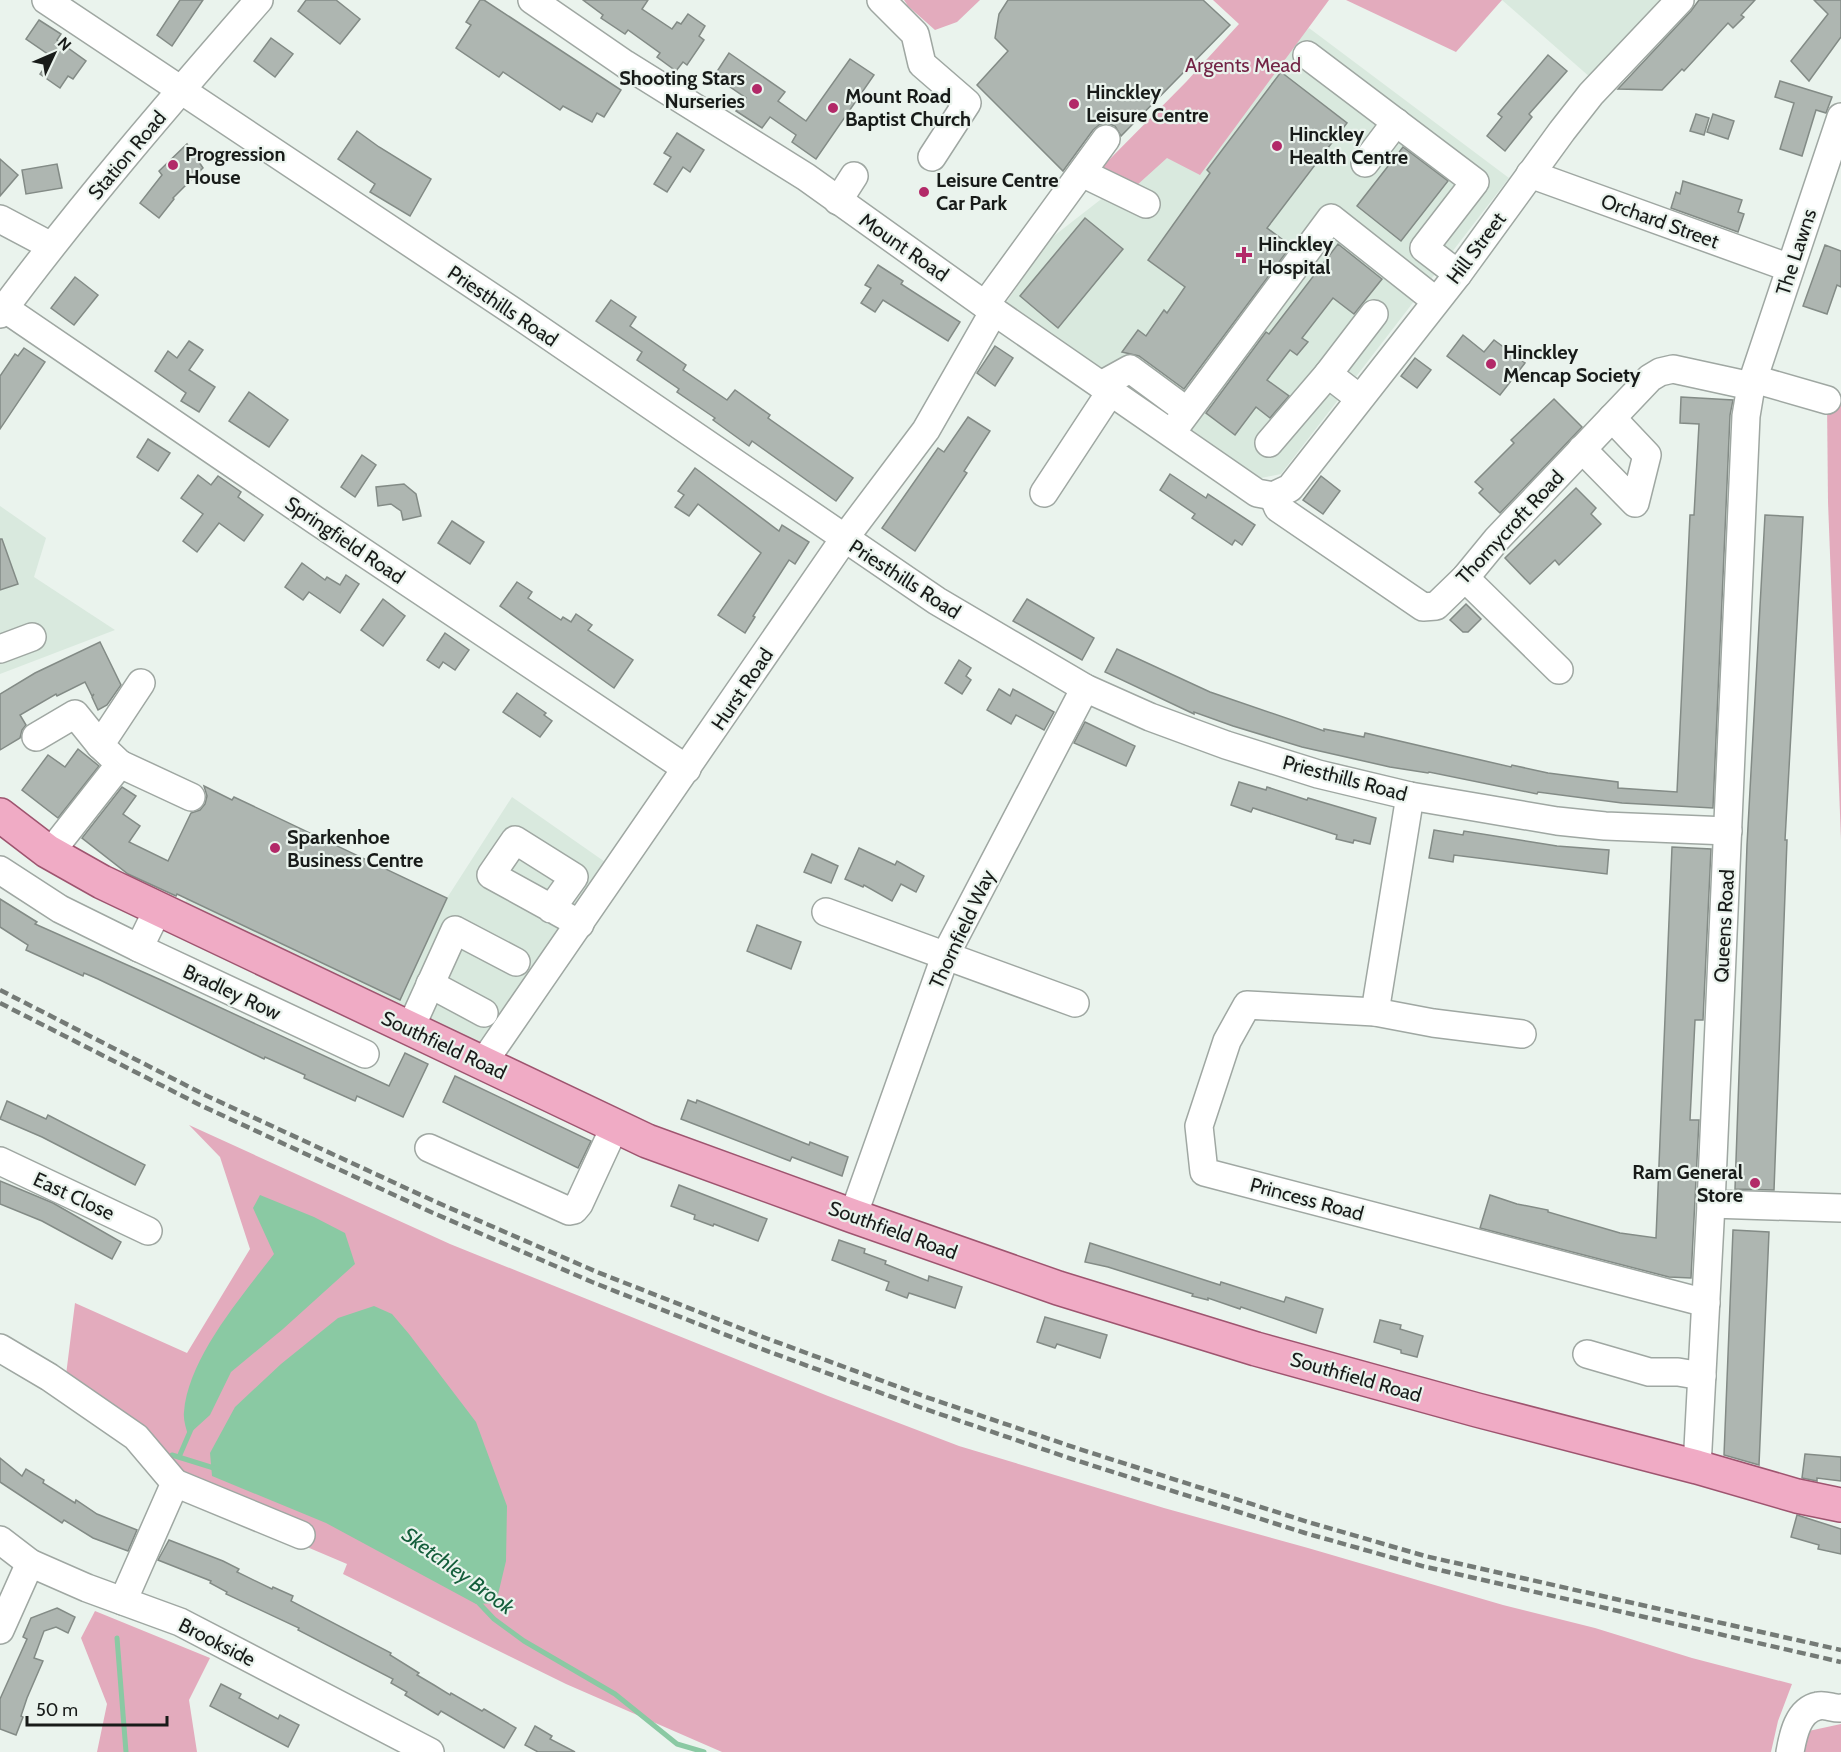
<svg xmlns="http://www.w3.org/2000/svg" width="1841" height="1752" font-family="Cabin,sans-serif">
<style>
.built{fill:#d9e9de}
.green{fill:#e3abbd}
.water{fill:#8ac9a3}
.lines{fill:none;stroke-linecap:round;stroke-linejoin:round}
.stream{stroke:#8ac9a3;stroke-width:5}
.building{fill:#aeb6b1;stroke:#838b86;stroke-width:1.5}
.minor-casing{stroke:#9fa7a2;stroke-width:30}
.major-casing{stroke:#9e546f;stroke-width:36}
.minor{stroke:#fff;stroke-width:27}
.major{stroke:#f0abc5;stroke-width:33}
.rail{stroke:#747a76;stroke-width:4.5;stroke-dasharray:9 4.5;stroke-linecap:butt}
.poi-dot{fill:#b22968;stroke:#eaf3ed;stroke-width:2}
.labels{text-anchor:middle;stroke-width:4.5;stroke-linejoin:round;paint-order:stroke}
.park-label{font-size:20px;fill:#732546;stroke:#eaf3ed}
.poi-label{font-size:20px;font-weight:bold;fill:#181b19;stroke:#eaf3ed;text-anchor:start}
.street-label{font-size:20px;fill:#181b19;stroke:#eaf3ed}
.water-label{font-size:21px;font-style:italic;fill:#145e3b;stroke:#eaf3ed}
</style>
<rect width="100%" height="100%" fill="#eaf3ed"/>
<!-- built -->
<g class="built">
<path d="M1502,0H1680L1599,85Z"/>
<path d="M1309,28L1509,178L1281,474L1261,478L1005,304L1050,239L1231,98Z"/>
<path d="M0,506L46,538L34,577L115,630L0,674Z"/>
<path d="M234,797L447,898L512,797L608,864L485,1051L182,909Z"/>
</g>
<!-- green -->
<g class="green">
<path d="M904,0H980L957,22L935,30L908,6Z"/>
<path d="M1213,0H1329L1200,175L1167,158L1136,186L1101,168L1186,82L1239,24Z"/>
<path d="M1346,0H1502L1456,52Z"/>
<path d="M1841,399V840L1828,502L1827,400Z"/>
<path d="M189,1125L450,1244L828,1396L959,1446L1164,1508L1308,1548L1503,1605L1595,1628L1692,1658L1792,1684L1778,1721L1771,1752H722L566,1684L343,1574L347,1564L180,1493L65,1383L75,1303L187,1353L250,1249L220,1157Z"/>
<path d="M95,1611L210,1658L189,1700L197,1752H97L107,1704L81,1638Z"/>
<path d="M1841,1724V1752H1801L1804,1732Z"/>
</g>
<!-- water -->
<g class="water">
<path d="M260,1195L314,1217L345,1233L355,1264L283,1329L231,1372L210,1415L188,1435C186,1428 183,1419 184,1412C188,1358 242,1296 274,1254L253,1208Z"/>
<path d="M374,1306L392,1314L409,1334L476,1422L507,1506L506,1561L496,1603L476,1604L326,1523L212,1476L210,1453L235,1407L281,1364L338,1318Z"/>
</g>
<g class="lines">
<!-- stream -->
<g class="stream">
<path d="M172,1455L217,1469"/>
<path d="M179,1457L192,1427"/>
<path d="M475,1599L494,1619L524,1641L615,1694L677,1744L704,1752"/>
<path d="M117,1638L126,1752"/>
</g>
</g>
<!-- building -->
<g class="building">
<path d="M180,0H203L172,46L157,35Z"/>
<path d="M306,0H336L360,19L340,44L298,11Z"/>
<path d="M480,0H484L621,90L604,117L597,113L592,122L563,106L560,110L503,72L499,77L456,48L471,25L466,22Z"/>
<path d="M583,0H648L642,9L672,29L677,22L681,24L688,14L705,26L699,36L704,40L687,65L683,62L676,71L657,57L660,53L628,30L625,34L601,18L603,15Z"/>
<path d="M1008,0H1203L1230,25L1121,136L1115,126L1106,123L1099,125L1093,130L1063,171L977,85L1008,51L995,38L999,14Z"/>
<path d="M1699,0H1755L1741,15L1744,17L1733,28L1728,23L1684,71L1682,69L1662,90L1618,89L1691,11Z"/>
<path d="M1814,0H1841V37L1809,81L1791,61L1828,14Z"/>
<path d="M39,20L61,34L57,40L86,61L73,79L68,76L60,88L40,74L52,57L26,39Z"/>
<path d="M271,38L293,54L275,77L254,61Z"/>
<path d="M729,53L785,92L778,101L806,121L850,59L874,75L816,159L792,142L796,135L770,117L762,128L736,111L746,98L714,76Z"/>
<path d="M1548,55L1567,71L1529,114L1532,117L1505,151L1487,136L1502,117L1498,114Z"/>
<path d="M1281,72L1347,123L1267,228L1291,246L1184,389L1139,356L1122,352L1138,330L1146,336L1164,310L1167,313L1185,287L1148,260L1210,173L1207,170Z"/>
<path d="M1780,81L1832,97L1826,113L1816,110L1802,156L1780,149L1794,103L1775,97Z"/>
<path d="M1696,114L1709,118L1704,135L1690,131Z"/>
<path d="M1713,114L1734,121L1728,139L1707,132Z"/>
<path d="M357,131L379,147L431,179L410,216L370,192L375,184L338,159Z"/>
<path d="M677,133L704,150L690,172L683,167L667,192L654,184L671,157L664,153Z"/>
<path d="M187,144L203,168L173,198L174,199L159,218L140,203L162,175L159,171Z"/>
<path d="M1403,147L1448,181L1401,241L1357,206Z"/>
<path d="M0,159L18,175L0,196Z"/>
<path d="M57,164L62,188L26,194L22,170Z"/>
<path d="M1683,181L1742,200L1738,212L1744,214L1738,232L1671,208L1676,192L1680,194Z"/>
<path d="M1085,218L1123,249L1058,328L1020,296Z"/>
<path d="M1338,244L1382,279L1354,314L1333,298L1302,338L1308,342L1297,355L1290,350L1267,380L1289,396L1270,418L1256,407L1235,435L1206,413L1266,332L1269,334Z"/>
<path d="M1825,245L1841,251V287L1837,285L1827,314L1803,306Z"/>
<path d="M878,265L903,281L901,284L960,322L948,341L883,300L875,312L861,303L871,288L865,285Z"/>
<path d="M75,277L98,295L74,325L51,308Z"/>
<path d="M611,300L636,317L630,326L686,365L683,370L727,400L735,390L770,415L768,418L853,478L836,501L752,441L749,446L713,420L715,418L677,392L679,389L637,360L642,352L596,321Z"/>
<path d="M1463,335L1484,352L1494,340L1525,363L1500,395L1447,356Z"/>
<path d="M189,341L203,350L189,370L215,387L199,412L181,401L186,393L155,371L168,351L177,358Z"/>
<path d="M995,346L1013,358L995,386L977,373Z"/>
<path d="M24,348L45,362L0,429V376L15,354L18,356Z"/>
<path d="M1415,358L1431,370L1417,388L1401,376Z"/>
<path d="M249,392L288,420L269,447L229,421Z"/>
<path d="M1681,397L1733,400L1730,415L1713,808L1622,803L1538,792L1537,794L1429,772L1428,773L1390,767L1302,747L1233,726L1194,712V714L1105,672L1117,649L1210,692L1324,731V729L1364,737L1365,733L1511,767L1512,765L1548,773L1618,782V788L1677,792L1690,515H1694L1699,424L1680,423Z"/>
<path d="M1554,399L1582,427L1500,513L1479,493L1483,489L1475,482L1514,443L1511,440Z"/>
<path d="M968,417L990,431L964,471L967,473L915,551L882,528L938,448L944,452Z"/>
<path d="M148,439L170,453L158,471L137,457Z"/>
<path d="M362,455L376,465L355,497L341,487Z"/>
<path d="M695,468L779,531L782,525L809,542L795,564L789,560L753,616L755,617L745,633L718,615L761,553L698,504L689,516L675,507L684,495L678,491Z"/>
<path d="M1170,474L1206,498L1208,494L1255,525L1242,545L1235,540L1232,545L1192,518L1195,514L1160,490Z"/>
<path d="M198,475L211,485L218,476L241,492L238,497L263,515L244,541L219,523L197,552L183,541L203,514L181,498Z"/>
<path d="M1321,476L1340,491L1323,514L1303,500Z"/>
<path d="M404,484L416,494L421,516L403,520L401,511L391,504L378,506L376,487Z"/>
<path d="M1576,488L1596,508L1591,514L1601,524L1559,565L1555,560L1530,584L1505,558Z"/>
<path d="M1765,515L1803,517L1785,840H1787L1774,1190L1735,1189L1747,845Z"/>
<path d="M452,521L484,542L470,564L438,543Z"/>
<path d="M0,539H2L18,584L0,590Z"/>
<path d="M302,563L325,580L327,577L340,585L346,575L359,584L340,613L309,592L303,600L285,587Z"/>
<path d="M517,582L532,592L528,598L561,620L563,617L571,622L576,614L592,625L588,630L633,660L614,688L500,606Z"/>
<path d="M383,599L405,616L383,646L361,630Z"/>
<path d="M1027,599L1094,638L1082,660L1013,621Z"/>
<path d="M1466,604L1481,619L1468,632H1463L1450,620Z"/>
<path d="M445,633L469,650L455,670L443,662L439,668L427,660Z"/>
<path d="M100,642L121,685L107,705L98,710L92,697L94,694L92,696L85,682L57,696L56,694L20,715L26,725L22,730L20,738L0,750V694L35,673Z"/>
<path d="M959,660L971,668L966,676L971,680L962,694L945,683Z"/>
<path d="M999,689L1010,696L1013,689L1054,712L1044,730L1016,715L1011,724L987,710Z"/>
<path d="M517,693L546,713L544,715L552,721L540,737L503,712Z"/>
<path d="M1085,722L1135,746L1126,766L1074,743Z"/>
<path d="M78,749L99,766L58,818L22,790L48,755L65,767Z"/>
<path d="M1239,782L1266,790L1267,787L1307,800L1308,798L1376,818L1370,844L1354,840L1353,843L1336,839L1337,835L1253,808L1251,812L1231,805Z"/>
<path d="M204,786L232,800L234,797L447,898L400,1000L177,894L176,896L128,874L82,838L122,787L136,796L123,814L140,826L129,842L168,861L191,813L200,810L205,804L207,796Z"/>
<path d="M1434,830L1463,835L1464,831L1557,846L1609,850L1607,874L1454,855L1453,862L1429,858Z"/>
<path d="M1672,847L1711,849L1703,1020H1695L1690,1120H1699L1691,1278L1669,1277L1480,1228L1490,1195L1517,1204L1548,1210V1212L1620,1233L1656,1238Z"/>
<path d="M859,848L895,865L897,861L924,876L916,892L901,884L892,901L864,885L863,887L845,879Z"/>
<path d="M812,854L838,866L831,883L804,872Z"/>
<path d="M0,899L37,922L35,924L161,980L389,1086L405,1053L428,1064L403,1117L357,1096L355,1101L304,1078L305,1075L265,1057L264,1059L98,979L84,973L83,976L26,950L28,945L0,927Z"/>
<path d="M757,925L801,942L791,969L747,951Z"/>
<path d="M455,1076L591,1141L578,1168L443,1102Z"/>
<path d="M688,1100L696,1103L697,1100L809,1145L810,1142L848,1157L842,1176L792,1157L790,1161L681,1119Z"/>
<path d="M7,1101L46,1119L48,1115L145,1165L135,1185L42,1137L0,1119Z"/>
<path d="M0,1181L53,1203L121,1242L112,1259L42,1221L0,1204Z"/>
<path d="M679,1185L767,1219L758,1241L714,1224L713,1226L694,1219L695,1215L671,1206Z"/>
<path d="M1733,1230L1769,1232L1759,1465L1724,1455Z"/>
<path d="M839,1240L865,1249L864,1253L886,1261L885,1264L928,1281L929,1276L962,1287L955,1308L909,1293L907,1298L886,1290L889,1282L832,1260Z"/>
<path d="M1090,1243L1220,1285L1221,1282L1284,1302L1286,1297L1323,1309L1316,1333L1241,1307L1240,1309L1208,1298V1300L1192,1296L1193,1294L1108,1267L1085,1262Z"/>
<path d="M1045,1317L1107,1335L1100,1358L1057,1344L1055,1348L1037,1342Z"/>
<path d="M1380,1320L1401,1325L1400,1329L1423,1336L1417,1357L1401,1353V1350L1374,1342Z"/>
<path d="M1805,1454L1841,1457V1481L1817,1478V1481L1802,1478Z"/>
<path d="M0,1458L22,1476L26,1469L44,1480L43,1483L75,1503L76,1500L97,1514L137,1530L128,1551L93,1538L64,1520L62,1523L0,1482Z"/>
<path d="M1797,1515L1841,1529V1554L1818,1549L1819,1545L1791,1537Z"/>
<path d="M169,1540L223,1561L239,1569L237,1572L272,1589L273,1587L293,1596L291,1601L391,1653L390,1655L419,1673L417,1675L434,1685L450,1695L451,1693L482,1711L484,1709L516,1728L504,1748L441,1711L438,1715L405,1695L407,1692L391,1683L393,1679L298,1630L299,1628L226,1594L227,1592L210,1583L211,1581L158,1560Z"/>
<path d="M57,1608L75,1617L68,1633L56,1627L44,1631L34,1658L43,1661L27,1698L21,1716L23,1717L16,1735L0,1729V1699L27,1639L23,1637L31,1618Z"/>
<path d="M221,1684L241,1694L239,1698L278,1719L280,1715L299,1725L288,1747L210,1706Z"/>
<path d="M535,1726L552,1736L550,1739L575,1752H538L525,1745Z"/>
</g>
<g class="lines">
<defs>
<g id="minor">
<path d="M46,0L514,312L937,601L1085,688L1150,717L1226,745L1318,774L1410,796L1557,821L1605,826L1728,831"/>
<path d="M532,0L625,64L806,177L985,305L1257,493L1273,496"/>
<path d="M881,0L915,34L922,64L967,103L932,157"/>
<path d="M1307,55L1475,182L1424,248L1458,274"/>
<path d="M1365,163L1396,122"/>
<path d="M1082,173L1146,204"/>
<path d="M1530,174L1790,268"/>
<path d="M838,201L854,176"/>
<path d="M0,219L51,246"/>
<path d="M985,305L1106,139"/>
<path d="M4,308L318,522L687,769"/>
<path d="M0,314C81,205 170,102 259,0"/>
<path d="M1754,379L1827,400"/>
<path d="M1101,385L1130,369L1187,411"/>
<path d="M1359,398L1328,374L1374,314"/>
<path d="M1172,432L1331,218L1436,301"/>
<path d="M1269,443L1328,374"/>
<path d="M1582,449L1635,503L1647,455L1612,418"/>
<path d="M1044,493L1111,391"/>
<path d="M1273,496L1290,488L1458,274L1562,131L1591,94L1680,0"/>
<path d="M1273,496L1278,508L1423,607L1436,606L1465,578L1497,539L1650,378L1660,372L1673,369L1751,386"/>
<path d="M1465,578L1559,670"/>
<path d="M0,649L32,637"/>
<path d="M36,737L75,714L100,745"/>
<path d="M120,764L100,745L141,683"/>
<path d="M50,853L120,764L191,797"/>
<path d="M0,870L60,909L139,948"/>
<path d="M158,909L139,948L365,1054"/>
<path d="M551,909L574,877L515,840L491,875L580,924"/>
<path d="M826,912L1075,1003"/>
<path d="M430,984L484,1013"/>
<path d="M1375,1012L1410,796"/>
<path d="M410,1029L455,930L516,962"/>
<path d="M1522,1034L1433,1023L1375,1012L1247,1005L1227,1041L1199,1126L1204,1172L1706,1303"/>
<path d="M483,1063L844,539L926,430L994,311"/>
<path d="M429,1148L569,1211L574,1210L579,1204L615,1126"/>
<path d="M0,1161L148,1231"/>
<path d="M1711,1204L1841,1208"/>
<path d="M853,1216L946,954L1085,688"/>
<path d="M0,1348L49,1377L136,1437L175,1483L123,1601"/>
<path d="M1587,1354L1649,1372H1678L1702,1376"/>
<path d="M1697,1467L1711,1204L1746,416L1751,386L1841,117"/>
<path d="M175,1483L301,1535"/>
<path d="M0,1540L30,1563L87,1588L180,1622L430,1752"/>
<path d="M0,1630L30,1563"/>
<path d="M1790,1752C1793,1735 1798,1710 1818,1706C1825,1704 1834,1709 1841,1708"/>
</g>
<path id="major" d="M0,815L47,851L102,882L647,1141L853,1216L1058,1288L1256,1349L1477,1410L1697,1467L1797,1496L1841,1505"/>
</defs>
<!-- minor casing -->
<use href="#minor" class="minor-casing"/>
<!-- major casing -->
<use href="#major" class="major-casing"/>
<!-- minor -->
<use href="#minor" class="minor"/>
<!-- major -->
<use href="#major" class="major"/>
<!-- rail -->
<g class="rail">
<path d="M0,990L205,1095L436,1202L597,1272L763,1337L926,1397L1076,1448L1308,1522L1425,1556L1841,1650"/>
<path d="M0,1003L200,1105L431,1212L592,1282L759,1348L922,1408L1072,1459L1305,1533L1422,1566L1841,1662"/>
</g>
</g>
<!-- markers -->
<g class="poi-dot">
<circle cx="757" cy="89" r="6"/>
<circle cx="1074" cy="104" r="6"/>
<circle cx="833" cy="108" r="6"/>
<circle cx="1277" cy="146" r="6"/>
<circle cx="173" cy="165" r="6"/>
<circle cx="924" cy="192" r="6"/>
<path d="M1241 246h6v6h6v6h-6v6h-6v-6h-6v-6h6z"/>
<circle cx="1491" cy="364" r="6"/>
<circle cx="275" cy="848" r="6"/>
<circle cx="1755" cy="1183" r="6"/>
</g>
<g class="labels">
<!-- park labels -->
<g class="park-label">
<text x="1243" y="72">Argents Mead</text>
</g>
<!-- poi labels -->
<g class="poi-label">
<text x="745" y="85" text-anchor="end">Shooting Stars<tspan x="745" dy="23">Nurseries</tspan></text>
<text x="1086" y="99">Hinckley<tspan x="1086" dy="23">Leisure Centre</tspan></text>
<text x="845" y="103">Mount Road<tspan x="845" dy="23">Baptist Church</tspan></text>
<text x="1289" y="141">Hinckley<tspan x="1289" dy="23">Health Centre</tspan></text>
<text x="185" y="161">Progression<tspan x="185" dy="23">House</tspan></text>
<text x="936" y="187">Leisure Centre<tspan x="936" dy="23">Car Park</tspan></text>
<text x="1258" y="251">Hinckley<tspan x="1258" dy="23">Hospital</tspan></text>
<text x="1503" y="359">Hinckley<tspan x="1503" dy="23">Mencap Society</tspan></text>
<text x="287" y="844">Sparkenhoe<tspan x="287" dy="23">Business Centre</tspan></text>
<text x="1743" y="1179" text-anchor="end">Ram General<tspan x="1743" dy="23">Store</tspan></text>
</g>
<!-- street labels -->
<g class="street-label">
<text transform="translate(127 155) rotate(-50)" y="7">Station Road</text>
<text transform="translate(1660 221) rotate(20)" y="7">Orchard Street</text>
<text transform="translate(904 247) rotate(35)" y="7">Mount Road</text>
<text transform="translate(1476 248) rotate(-53)" y="7">Hill Street</text>
<text transform="translate(1796 252) rotate(-72)" y="7">The Lawns</text>
<text transform="translate(503 306) rotate(34)" y="7">Priesthills Road</text>
<text transform="translate(1510 527) rotate(-47)" y="7">Thornycroft Road</text>
<text transform="translate(345 540) rotate(34)" y="7">Springfield Road</text>
<text transform="translate(905 579) rotate(33)" y="7">Priesthills Road</text>
<text transform="translate(742 689) rotate(-56)" y="7">Hurst Road</text>
<text transform="translate(1345 778) rotate(15)" y="7">Priesthills Road</text>
<text transform="translate(1724 926) rotate(-87)" y="7">Queens Road</text>
<text transform="translate(962 929) rotate(-65)" y="7">Thornfield Way</text>
<text transform="translate(232 992) rotate(25)" y="7">Bradley Row</text>
<text transform="translate(444 1045) rotate(25)" y="7">Southfield Road</text>
<text transform="translate(74 1196) rotate(25)" y="7">East Close</text>
<text transform="translate(1307 1199) rotate(15)" y="7">Princess Road</text>
<text transform="translate(893 1230) rotate(20)" y="7">Southfield Road</text>
<text transform="translate(1356 1377) rotate(16)" y="7">Southfield Road</text>
<text transform="translate(217 1642) rotate(27)" y="7">Brookside</text>
</g>
<!-- water labels -->
<g class="water-label">
<text transform="translate(458 1571) rotate(36)" y="7">Sketchley Brook</text>
</g>
</g>
<!-- north arrow -->
<g transform="translate(54 54) rotate(46)" stroke="#eaf3ed" stroke-width="4.5" paint-order="stroke">
<path d="M0-4.5L10 22L0 15L-10 22Z" fill="#181b19"/>
<text y="-9" font-size="16" font-weight="bold" text-anchor="middle" fill="#181b19">N</text>
</g>
<!-- scale -->
<path d="M27 1716v9h140v-9" fill="none" stroke="#181b19" stroke-width="3"/>
<text x="36" y="1716" font-size="18" fill="#181b19" stroke="#eaf3ed" stroke-width="4.5" paint-order="stroke">50 m</text>
</svg>
